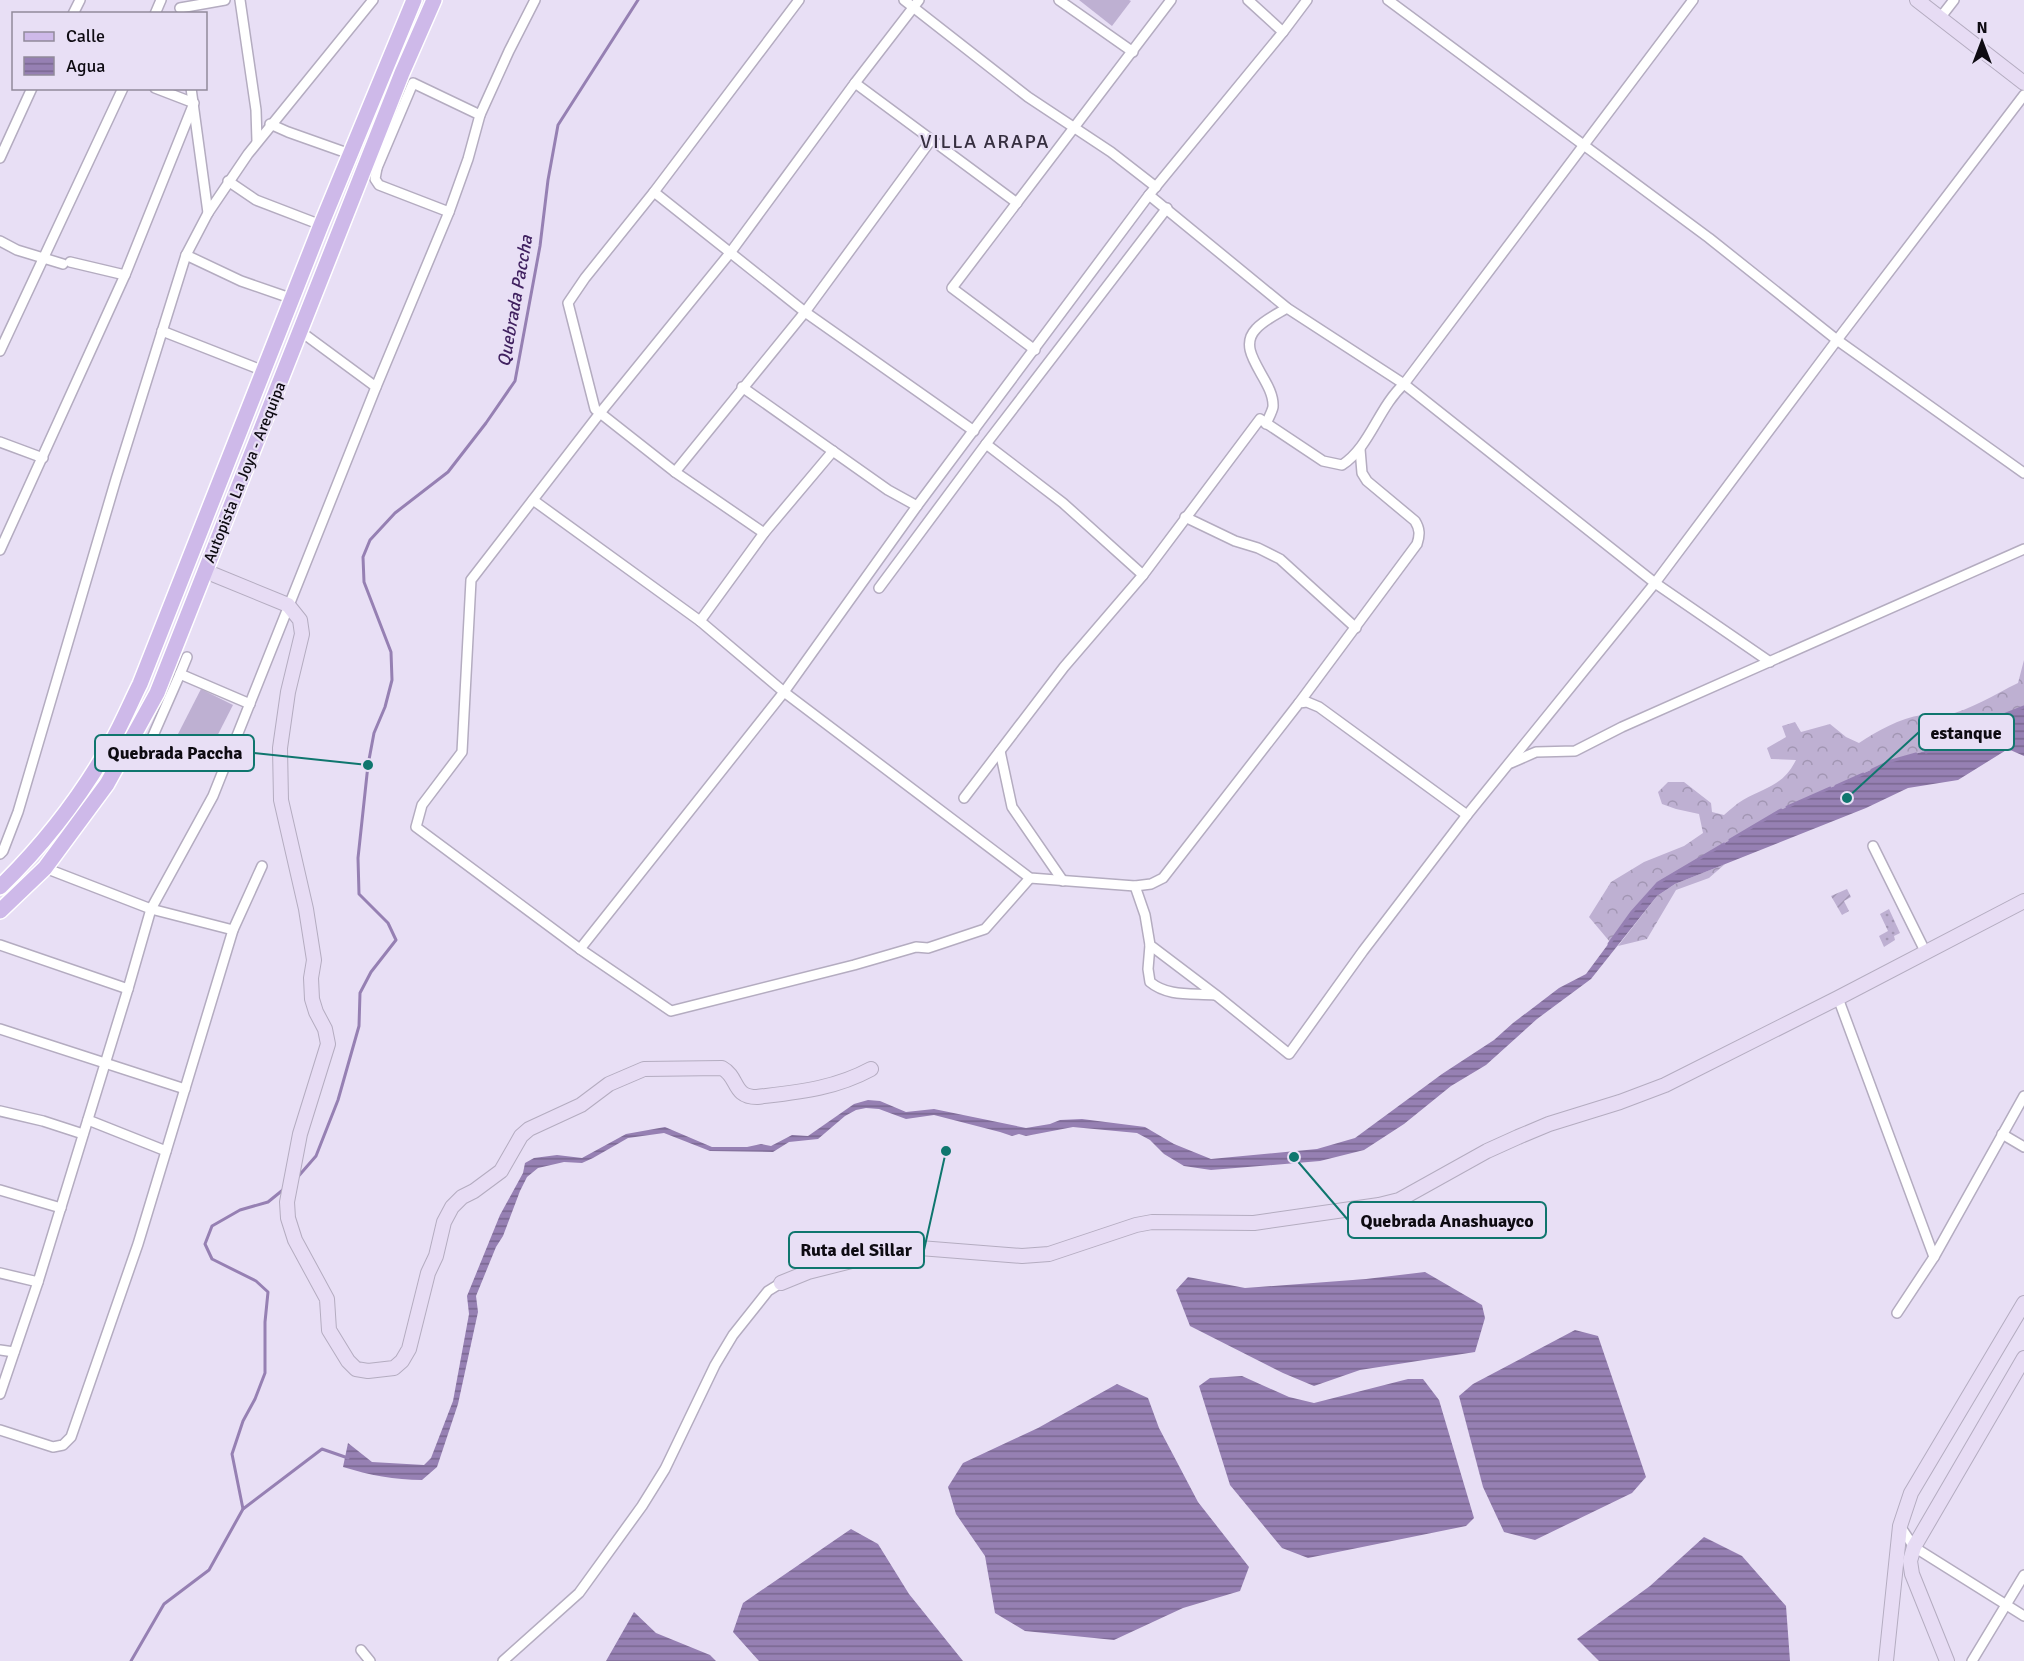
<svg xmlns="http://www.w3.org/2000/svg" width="2024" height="1661" font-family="Signika,sans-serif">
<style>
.grass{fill:url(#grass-dots)}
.forest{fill:url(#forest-crowns)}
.garden{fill:url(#garden-furrows)}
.pitch{fill:#beb0d2}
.water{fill:url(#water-rules)}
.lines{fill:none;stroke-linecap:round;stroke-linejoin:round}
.stream{stroke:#9680b3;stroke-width:3}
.street-casing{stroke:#b4acc0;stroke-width:12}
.secondary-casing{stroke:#b4acc0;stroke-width:16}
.primary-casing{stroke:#fff;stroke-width:18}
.street{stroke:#fff;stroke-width:9}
.secondary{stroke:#e7dcf4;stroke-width:14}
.primary{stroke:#ceb9e9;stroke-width:15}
.labels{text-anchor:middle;stroke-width:4.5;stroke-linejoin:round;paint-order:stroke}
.street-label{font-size:16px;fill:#0e0b12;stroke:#e8dff5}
.water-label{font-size:18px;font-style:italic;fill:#402160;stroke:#e8dff5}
.quarter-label{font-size:20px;letter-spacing:1.5px;fill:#362f40;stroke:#e8dff5}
.leader{fill:none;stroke:#0f766e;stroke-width:2}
.callout-dot{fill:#0f766e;stroke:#e8dff5;stroke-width:2}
.callout{fill:#e8dff5;stroke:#0f766e;stroke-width:2}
.callout-label{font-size:18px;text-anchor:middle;font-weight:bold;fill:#0e0b12}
</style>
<defs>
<pattern id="grass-dots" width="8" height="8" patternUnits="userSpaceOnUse" patternTransform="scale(1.5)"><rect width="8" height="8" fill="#beb0d2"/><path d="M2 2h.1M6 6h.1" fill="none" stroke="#a296b3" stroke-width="1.8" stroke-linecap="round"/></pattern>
<pattern id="forest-crowns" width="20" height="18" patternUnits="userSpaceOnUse" patternTransform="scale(1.5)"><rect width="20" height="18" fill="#beb0d2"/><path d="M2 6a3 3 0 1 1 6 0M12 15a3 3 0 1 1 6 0" fill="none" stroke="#a296b3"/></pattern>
<pattern id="garden-furrows" width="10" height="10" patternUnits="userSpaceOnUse" patternTransform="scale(1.5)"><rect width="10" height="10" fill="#beb0d2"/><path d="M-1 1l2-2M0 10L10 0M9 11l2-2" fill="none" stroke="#a296b3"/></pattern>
<pattern id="water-rules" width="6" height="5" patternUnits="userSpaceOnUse" patternTransform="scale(1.5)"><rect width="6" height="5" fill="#9680b3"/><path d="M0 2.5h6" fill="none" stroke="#796790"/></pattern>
</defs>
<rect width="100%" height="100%" fill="#e8dff5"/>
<!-- grass -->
<path class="grass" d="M1889,909L1900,933L1894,936L1895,940L1884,947L1879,936L1888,931L1880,914Z"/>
<!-- forest -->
<g class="forest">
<path d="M2024,660V707L1991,720L1959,741L1891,761L1778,811L1658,883L1632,912L1610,942L1589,917L1611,882L1644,862L1684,846L1703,833L1699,814L1676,809L1662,804L1658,792L1668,782H1684L1711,803L1712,812L1724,815C1730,810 1736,804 1743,800C1766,787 1783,786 1796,760L1771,759L1767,748L1786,737L1782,726L1795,722L1801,732L1830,724L1846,737L1859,743C1877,731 1900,718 1922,715C1930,714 1938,716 1946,715C1971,710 1995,694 2018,683Z"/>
<path d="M1725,864L1709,878L1676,890L1647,939L1618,946L1657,896L1675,884Z"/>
</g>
<!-- garden -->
<path class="garden" d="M1847,889L1851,897L1844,901L1849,911L1842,915L1831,896Z"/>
<!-- pitch -->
<g class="pitch">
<path d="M1079,0H1129L1131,1L1112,26Z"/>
<path d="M201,689L233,705L210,750L178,734Z"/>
</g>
<!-- water -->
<g class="water">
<path d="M2024,707V756L2008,749L1958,780L1908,788L1866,808L1675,884L1657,896L1591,979L1537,1019L1486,1065L1451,1086L1404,1124L1364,1150L1320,1161L1211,1170L1184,1166L1164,1154L1150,1140L1137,1133L1073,1127L1026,1136L1019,1134L1012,1136L1000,1132L934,1115L906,1119L879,1109L866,1108L856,1110L845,1116L818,1139L789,1142L773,1152L710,1151L664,1133L628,1138L593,1158L582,1163L564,1162L538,1168L527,1177L520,1191L503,1236L496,1247L476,1296L478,1312L458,1404L437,1467L422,1480C395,1480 369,1475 343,1467L348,1443L372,1462L424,1465L431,1458L453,1401L469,1314L467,1296L500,1215L523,1173L525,1163L534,1158L557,1155L582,1158L626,1134L665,1127L712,1147H747L761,1144L771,1146L792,1135L808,1136L854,1104L868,1100L880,1101L906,1112L934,1109L1026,1128L1050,1124L1060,1120L1082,1119L1145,1127L1174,1144L1211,1159L1317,1149L1355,1138L1442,1074L1494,1040L1513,1023L1559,988L1586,974L1632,912L1658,883L1778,811L1891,761L1959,741L1991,720Z"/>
<path d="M1425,1272L1482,1305L1485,1318L1475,1352L1360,1370L1314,1386L1283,1373L1190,1326L1176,1290L1188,1277L1245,1288L1366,1279Z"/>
<path d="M1575,1330L1598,1336L1646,1477L1632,1493L1535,1540L1504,1532L1483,1487L1459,1396L1473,1384Z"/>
<path d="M1242,1376L1289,1397L1314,1403L1408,1379H1423L1439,1400L1474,1518L1466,1526L1308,1558L1282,1548L1230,1485L1199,1386L1210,1378Z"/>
<path d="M1117,1384L1148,1398L1159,1428L1198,1502L1249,1567L1240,1591L1183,1608L1114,1640L1025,1631L995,1613L985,1556L956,1514L948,1487L963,1463L1038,1428Z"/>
<path d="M851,1529L878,1544L909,1594L963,1661H759L733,1632L743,1603Z"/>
<path d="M1704,1537L1742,1556L1786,1606L1790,1661H1599L1577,1639L1650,1586Z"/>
<path d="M634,1612L656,1633L710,1655L716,1661H606Z"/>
</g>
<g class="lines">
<!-- stream -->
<g class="stream">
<path d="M1926,752L1959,741L1991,720L2024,707"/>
<path d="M1872,770L1891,761L1916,754"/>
<path d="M1836,786L1863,774"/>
<path d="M1787,807L1830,788"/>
<path d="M1730,840L1781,810"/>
<path d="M1609,944L1632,912L1658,883L1724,844"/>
<path d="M296,1179L316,1156L338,1100L359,1026L360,993L371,972L396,940L388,923L359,894L358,858L368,765L374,733L385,707L392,680L391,652L364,582L363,557L370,540L395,513L448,472L486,423L515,381L540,246L548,180L558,125L638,0"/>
<path d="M243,1509L232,1454L243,1421L255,1399L265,1373V1322L268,1292L256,1281L212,1259L205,1244L212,1226L240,1210L268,1202L284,1189"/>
<path d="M131,1661L164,1604L209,1570L243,1509L322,1449L348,1458"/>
</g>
<defs>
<g id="street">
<path d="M240,0L256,110L257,141"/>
<path d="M904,0L1028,97L1111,152L1156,187"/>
<path d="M919,0L855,83L730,253L600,413L471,580L462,752L422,805L416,827L580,949L671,1011L854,965L916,947L928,948L985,929L1030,878"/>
<path d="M1059,0L1133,52"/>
<path d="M1248,0L1283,32"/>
<path d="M1388,0L1709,238L1837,340L2024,473"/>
<path d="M180,8L225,0"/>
<path d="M73,14L80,0"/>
<path d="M155,14L161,0"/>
<path d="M1940,18L1954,0"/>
<path d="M855,83L1017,203"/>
<path d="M191,88L208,213"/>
<path d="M270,124L288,132L350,154"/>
<path d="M0,158L32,88"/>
<path d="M374,166L377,168L375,179L379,185L449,212"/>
<path d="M377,168L413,83L480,115"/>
<path d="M228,181L256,200L321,225"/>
<path d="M654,192L805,312L974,431"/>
<path d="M1149,195L1287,308L1404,384L1655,583L1770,662"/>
<path d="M0,241L17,250L63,264"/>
<path d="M186,255L241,281L293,299"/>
<path d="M70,262L125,275"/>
<path d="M162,331L264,371"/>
<path d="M300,331L376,387"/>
<path d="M1035,350L952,288L1171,0"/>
<path d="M0,351L123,88"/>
<path d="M742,387L888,490L917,506"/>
<path d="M1266,424C1268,419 1272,412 1273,407C1275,380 1234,352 1256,329C1264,320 1277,314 1287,308"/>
<path d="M0,442L43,458"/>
<path d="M986,444L1063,503L1143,575"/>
<path d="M675,472L805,312L931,140"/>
<path d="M533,500L700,621L784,692L1030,878L1135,886L1151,884L1163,878L1299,703L1307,702L1319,707L1467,815"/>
<path d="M1185,517L1235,541L1258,548L1280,559L1356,628"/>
<path d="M764,533L675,472L595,409L568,303L585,278L654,192L799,0"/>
<path d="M0,550L125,275L194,103L155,88"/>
<path d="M879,588L986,444L1167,208"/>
<path d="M700,621L764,533L833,451"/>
<path d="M180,674L187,657"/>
<path d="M1299,703L1417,544C1420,535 1420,529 1415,521L1367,481L1362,473L1360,449"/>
<path d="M152,738L180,674L250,704"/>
<path d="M1000,751L1012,807L1063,881"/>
<path d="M1511,763L1536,752L1575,751L1622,727L2024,549"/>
<path d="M964,798L1064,667L1143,575L1260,419L1323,461L1342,465C1370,447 1378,408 1404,384L1693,0"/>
<path d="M1873,846L1926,953"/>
<path d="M0,854L3,851L18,812L116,479L186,255L208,213L248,154L373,0"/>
<path d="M45,868L151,909L233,930"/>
<path d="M1135,886L1145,915L1150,945L1216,995L1289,1054L1363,951L1467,815L1655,583L1837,340L2024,95"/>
<path d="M0,945L128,989"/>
<path d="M1150,945L1148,969L1150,982C1168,997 1192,993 1215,995"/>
<path d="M580,949L784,692L917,506L1149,195L1283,32L1307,0"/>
<path d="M1838,998L1934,1257"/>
<path d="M0,1029L185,1089"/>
<path d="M0,1111L43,1121L83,1134"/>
<path d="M88,1120L166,1151"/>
<path d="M2002,1134L2024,1147"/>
<path d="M0,1190L61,1208"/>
<path d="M0,1273L38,1282L128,989L151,909L213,796L376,387L449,212L468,159L480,115L509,51L535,0"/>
<path d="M1897,1313L1934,1257L2024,1096"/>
<path d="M0,1350L14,1352"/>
<path d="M0,1394L38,1282"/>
<path d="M0,1430L53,1447L63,1445L71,1437L138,1244L233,930L262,866"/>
<path d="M1900,1526L1914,1547L2024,1616"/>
<path d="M361,1650L370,1661"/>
<path d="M503,1661L579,1593L642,1506L665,1469L715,1365L733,1335L768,1291L781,1283"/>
<path d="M1972,1661L2024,1575"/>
</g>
<g id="secondary">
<path d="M1917,0L2024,83"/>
<path d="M205,571L288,605L300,620L302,634L288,692L280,748L281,800L306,909L314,960L311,978L312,999L316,1012L325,1029L328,1044L300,1134L287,1202L288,1218L295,1240L327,1299L329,1330L348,1361L356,1369L368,1371L394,1368L402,1361L409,1349L428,1273L436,1256L444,1222L452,1207L462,1197L474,1191L501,1171L521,1136L529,1129L581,1105L609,1084L644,1069L722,1068C739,1077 732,1097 757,1097C798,1092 834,1089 871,1069"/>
<path d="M781,1283L808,1272L907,1247L1022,1256L1049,1254L1136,1225L1152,1222L1254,1223L1379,1205L1399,1200L1487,1151L1518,1137L1549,1124L1620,1102L1665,1085L1838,998L2024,901"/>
<path d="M1886,1661L1900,1526L1911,1493L2024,1303"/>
<path d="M1947,1661L1912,1574L1910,1561L1914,1547L2024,1358"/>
</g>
<g id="primary">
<path d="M0,887C43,845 82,795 111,743C122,724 130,704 140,684L321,225L414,0"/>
<path d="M0,911L45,868L107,784L157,693L402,73L434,0"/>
</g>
</defs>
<!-- street casing -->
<use href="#street" class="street-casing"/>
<!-- secondary casing -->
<use href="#secondary" class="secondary-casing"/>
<!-- primary casing -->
<use href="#primary" class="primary-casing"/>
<!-- street -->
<use href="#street" class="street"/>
<!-- secondary -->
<use href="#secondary" class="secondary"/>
<!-- primary -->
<use href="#primary" class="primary"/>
</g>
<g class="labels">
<!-- street labels -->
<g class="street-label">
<text transform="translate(244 472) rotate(-68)" y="6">Autopista La Joya - Arequipa</text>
</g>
<!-- water labels -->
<g class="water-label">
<text transform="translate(515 301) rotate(-80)" y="6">Quebrada Paccha</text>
</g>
<!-- quarter labels -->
<g class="quarter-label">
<text x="985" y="148">VILLA ARAPA</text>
</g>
</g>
<!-- callouts -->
<path class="leader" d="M1847 798L1919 732M368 765L254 753M1294 1157L1348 1220M946 1151L924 1250"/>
<g class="callout-dot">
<circle cx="1847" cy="798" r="6"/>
<circle cx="368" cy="765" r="6"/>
<circle cx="1294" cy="1157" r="6"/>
<circle cx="946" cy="1151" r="6"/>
</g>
<g class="callout">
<rect x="1919" y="714" width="95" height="36" rx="6"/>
<rect x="95" y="735" width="159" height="36" rx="6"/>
<rect x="1348" y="1202" width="198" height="36" rx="6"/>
<rect x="789" y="1232" width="135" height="36" rx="6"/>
</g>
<g class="callout-label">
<text x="1966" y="739">estanque</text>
<text x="175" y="759">Quebrada Paccha</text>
<text x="1447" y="1227">Quebrada Anashuayco</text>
<text x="856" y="1256">Ruta del Sillar</text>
</g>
<!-- legend -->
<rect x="12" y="12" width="195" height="78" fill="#e8dff5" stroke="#918a9a" stroke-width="1.5"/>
<rect x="24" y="32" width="30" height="9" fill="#ceb9e9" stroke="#918a9a" stroke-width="1.5"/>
<text x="66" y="42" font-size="18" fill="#0e0b12">Calle</text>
<rect x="24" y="57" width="30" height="18" fill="url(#water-rules)" stroke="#918a9a" stroke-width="1.5"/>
<text x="66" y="72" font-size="18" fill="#0e0b12">Agua</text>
<!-- north arrow -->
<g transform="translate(1982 42)" stroke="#e8dff5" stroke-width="4.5" paint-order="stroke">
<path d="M0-4.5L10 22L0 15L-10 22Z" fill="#0e0b12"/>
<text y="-9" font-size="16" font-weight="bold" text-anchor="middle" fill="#0e0b12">N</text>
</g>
</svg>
